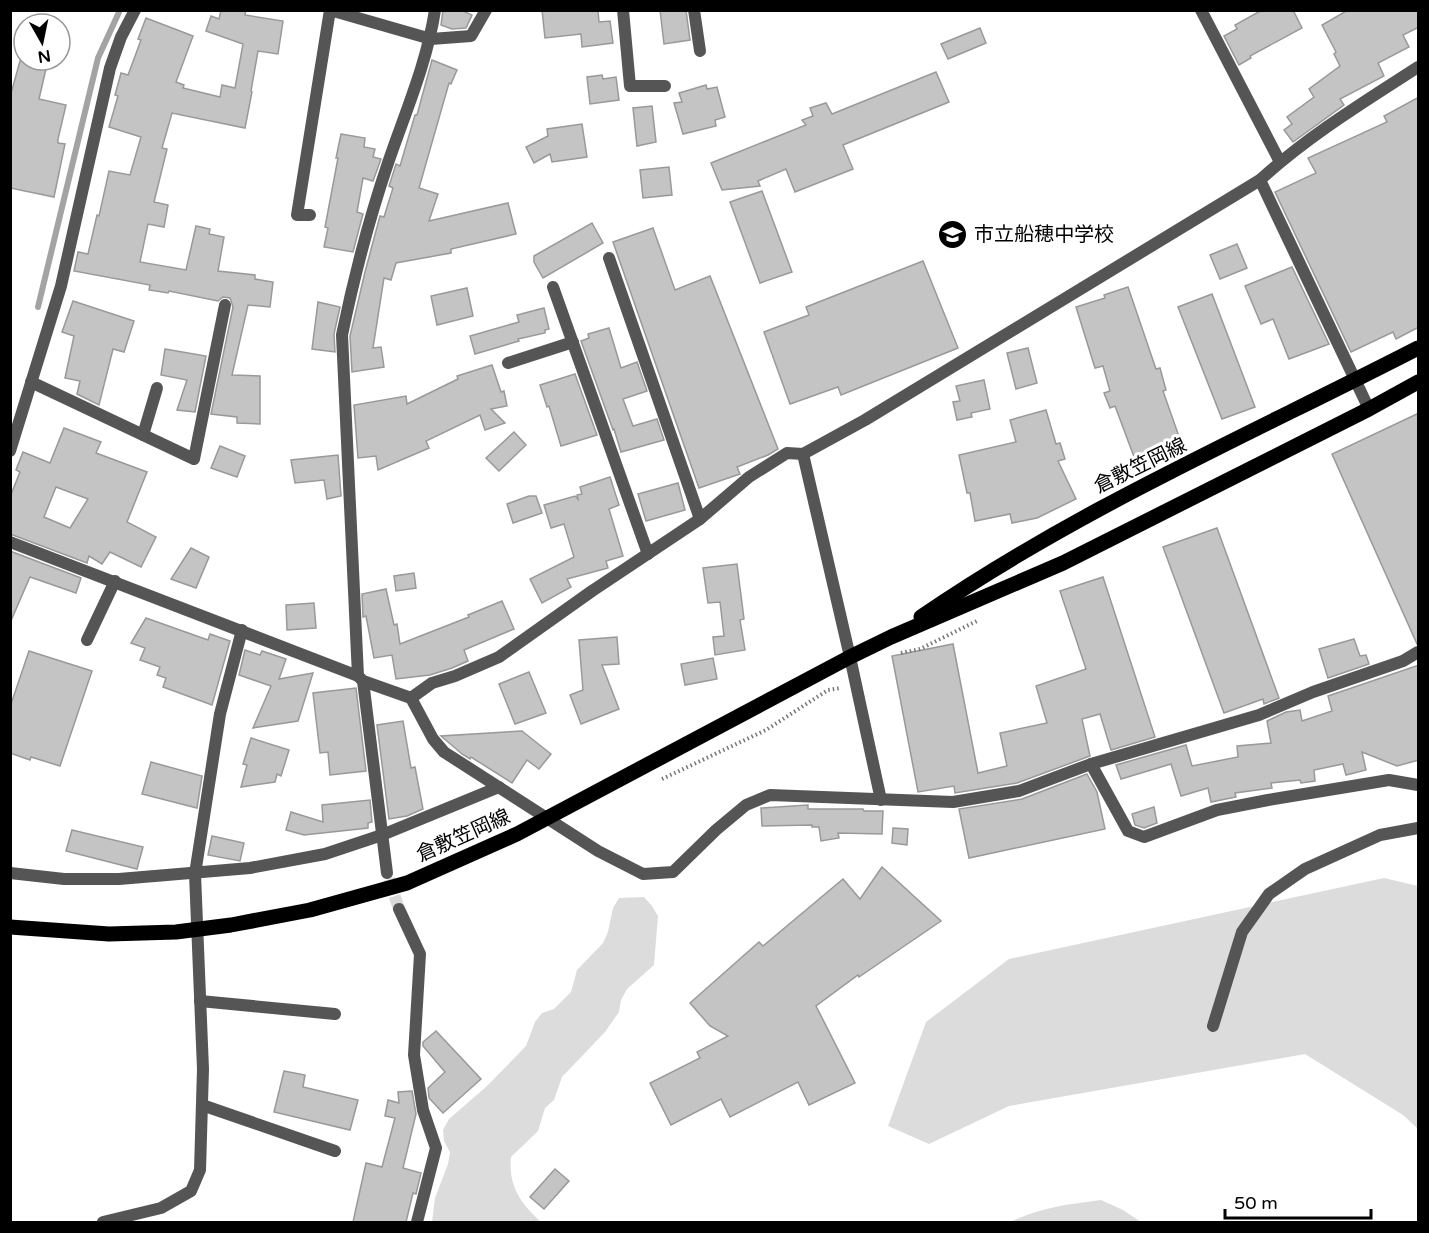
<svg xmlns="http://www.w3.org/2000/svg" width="1429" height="1233" font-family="'Varela Round','Noto Sans JP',sans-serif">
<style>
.green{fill:#dcdcdc}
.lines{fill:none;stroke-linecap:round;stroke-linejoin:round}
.stream{stroke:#a3a3a3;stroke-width:6}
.building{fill:#c4c4c4;stroke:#999;stroke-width:1.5;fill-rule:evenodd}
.street-tunnel{stroke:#d9d9d9;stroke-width:12;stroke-dasharray:12 6;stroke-linecap:butt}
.path{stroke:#777;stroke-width:4;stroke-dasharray:1.5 3;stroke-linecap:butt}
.street{stroke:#555;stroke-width:12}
.primary{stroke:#000;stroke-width:15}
.labels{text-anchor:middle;stroke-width:6;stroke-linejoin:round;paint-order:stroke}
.poi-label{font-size:20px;fill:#000;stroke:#fff;text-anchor:start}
.street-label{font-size:20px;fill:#000;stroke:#fff}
</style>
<rect width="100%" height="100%" fill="#fff"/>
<!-- green -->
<g class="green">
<path d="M1384,878L1418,886V1129L1403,1115L1305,1054L1009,1106L929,1144L888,1126L926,1022L1009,959Z"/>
<path d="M644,897L652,906L658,916L654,965L627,989L621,1000L619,1012L605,1032L562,1077L554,1100L545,1108L538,1131L511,1157C508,1186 521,1204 541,1222H432L435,1198L448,1164L450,1152L444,1141L443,1130L449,1119L487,1086L526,1046L535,1022L542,1013L554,1009L571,992L577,970L603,943L608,932L613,908L619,898Z"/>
<path d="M1101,1200L1123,1210L1141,1222H1010C1039,1208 1069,1204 1101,1200Z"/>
</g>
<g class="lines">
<!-- stream -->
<path class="stream" d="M38,307L98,58L120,10"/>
</g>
<!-- building -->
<g class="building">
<path d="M221,10H246L245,15L283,21L278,54L258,51L251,91L252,92L245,128L172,113L162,148L167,149L154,202L168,205L164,227L148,224L140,262L186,270L196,226L210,229L209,234L224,237L218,271L255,275V279L273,282L270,307L248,305L232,375L260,376V424L237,423V417L211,414L233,307L230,298L223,297L218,301L169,291L168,293L149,290L150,285L74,271L78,252L88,254L97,215L99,216L109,171L130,175L141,137L109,127L118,96L115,95L121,73L128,75L141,40L138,39L146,18L193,36L176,82L184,85L183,88L220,97L222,85L235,88L243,44L206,31L211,16L219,19Z"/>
<path d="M443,10H461L472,15L466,28L452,29L441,25Z"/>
<path d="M542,10H598L599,22L610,21L613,43L582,47L581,34L545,38Z"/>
<path d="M660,10H686L690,40L664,44Z"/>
<path d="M1262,10H1293L1302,28L1250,56L1251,58L1239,65L1224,36L1237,29L1235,25Z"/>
<path d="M1348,10H1419V27L1403,35L1409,47L1378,63L1384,76L1340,99L1344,105L1293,142L1284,130L1292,124L1287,117L1314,97L1309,89L1340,66L1334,54L1336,52L1322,25Z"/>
<path d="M980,28L986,43L948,59L941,44Z"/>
<path d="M48,60L39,99L66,105L58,139V143L65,144L54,197L10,188V97L20,61Z"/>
<path d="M432,60L457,70L451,84L449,83L419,188L438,194L429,221L508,203L516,234L451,249V253L396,263L391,280L384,278L373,348L381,347L384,367L352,372L350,336L365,272L380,216L384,217L393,188L389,186L396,164L400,166L415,115H417Z"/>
<path d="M936,72L949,102L843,145L853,169L795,192L786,169L758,181L760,186L722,190L711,163L806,125L802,120L813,116L810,108L826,103L832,114Z"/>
<path d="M602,75L603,79L616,77L619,100L590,104L587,77Z"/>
<path d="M706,85L707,89L717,87L725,117L715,120L716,126L683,134L674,103L682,102L679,93Z"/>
<path d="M1419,97V327L1396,339L1393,332L1351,352L1275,192L1316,173L1308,158L1387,122L1384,116Z"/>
<path d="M652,106L656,142L637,146L633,108Z"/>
<path d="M582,124L587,157L552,162L550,154L534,163L526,147L548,136L547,129Z"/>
<path d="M341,134L365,138L364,147L375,149L373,157L381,159L373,181L363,178L357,212L363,214L353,252L324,247L328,228L325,227L338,158H336Z"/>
<path d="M669,167L672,195L643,198L640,170Z"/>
<path d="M762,191L792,272L760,283L730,202Z"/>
<path d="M592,223L603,243L543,278L534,262V256Z"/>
<path d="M653,228L675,290L710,276L778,449L768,455L737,467L740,474L699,488L613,242Z"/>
<path d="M1237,244L1247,268L1220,279L1210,255Z"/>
<path d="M923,261L958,348L841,395L838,387L790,404L764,332L809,315L806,307Z"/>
<path d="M1292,267L1329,344L1289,359L1273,319L1261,324L1245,286Z"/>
<path d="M1128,287L1156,369L1160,368L1166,390L1163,391L1182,445L1136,462L1115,406L1110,408L1104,393L1110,391L1103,366L1095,368L1076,307L1105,298L1104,295Z"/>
<path d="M467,288L473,316L437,325L431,296Z"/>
<path d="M1212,294L1255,407L1222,419L1178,307Z"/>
<path d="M73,301L134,321L124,352L113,349L99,405L77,394L80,381L65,378L74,336L62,332Z"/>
<path d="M318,302L340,307L334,334L335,352L312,349Z"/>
<path d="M544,308L549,329L545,330V333L518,339L519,341L475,354L470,336L519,322L517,315Z"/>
<path d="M609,328L621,368L637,362L647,391L623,399L633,426L657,419L664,440L621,452L614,429L613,430L581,341L589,338L588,334Z"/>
<path d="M1028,348L1037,383L1016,389L1007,353Z"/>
<path d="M165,349L206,356L195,412L177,410L187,380L161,375Z"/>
<path d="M492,365L501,392L504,391L507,406L491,409L505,423L485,430L480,415L426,441L429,448L378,470L376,456L358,458L354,405L406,396L407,404L458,379L457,376Z"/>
<path d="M575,374L597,435L561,446L549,406L547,407L540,385Z"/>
<path d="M984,380L990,409L971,413L972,417L957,420L953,402L960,401L956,386Z"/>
<path d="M1046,410L1056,444L1060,443L1065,459L1058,461L1076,499L1037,518L1012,523L1010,514L975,521L970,493H967L959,455L1016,442L1010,420Z"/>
<path d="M1419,413V644H1417L1332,454Z"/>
<path d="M64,428L101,442L96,453L147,472L127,522L156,537L141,567L110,552L102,564L89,556L87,563L10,534V497L20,472L16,470L23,452L50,463ZM56,487L88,499L70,528L44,517Z"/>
<path d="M514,432L526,445L499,471L486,458Z"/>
<path d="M220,446L245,456L237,477L211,468Z"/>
<path d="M338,455L341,496L327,499L324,480L295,483L291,460Z"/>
<path d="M610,477L619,505L609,509L623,556L606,561L608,568L567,579L571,587L542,603L530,579L574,557L564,524L551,528L544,505L575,496L578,499L577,495L582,494L580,487Z"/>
<path d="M678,483L685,510L646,521L638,494Z"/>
<path d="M529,496H536L542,513L513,523L507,504Z"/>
<path d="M1217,528L1279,698L1264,704L1263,699L1224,713L1163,547Z"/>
<path d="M191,548L209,557L196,588L171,579Z"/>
<path d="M10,551L81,578L76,593L30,577L10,623Z"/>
<path d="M737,564L744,619L740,620L745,650L715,655L713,637L724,636L720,602L708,603L703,568Z"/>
<path d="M414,573L416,588L396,591L394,576Z"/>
<path d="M1103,577L1155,737L1111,750L1100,714L1082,719L1090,756L1017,783L955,793L954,786L918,792L892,656L953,644L978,773L1007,766L1000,733L1047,723L1036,686L1086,669L1060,591Z"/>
<path d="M386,589L394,625L397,624L400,644L469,617L468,615L502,601L514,629L464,650L468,661L452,668L430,675L396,679L392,655L374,658L366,616L363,617L362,594Z"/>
<path d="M314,603L316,628L287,630L286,605Z"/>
<path d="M146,618L208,640L210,634L230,641L212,705L163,687L166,678L157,675L160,667L140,660L145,648L131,643Z"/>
<path d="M617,637L619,664L602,665L619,709L581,724L570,695L583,690L579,640Z"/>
<path d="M1354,639L1360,656L1366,655L1369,664L1328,678L1319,649Z"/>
<path d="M245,650L260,655L262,651L286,659L279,679L313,673L298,721L253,728L271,686L239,675Z"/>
<path d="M29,651L92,671L60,766L31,757L30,760L10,753V707Z"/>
<path d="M713,658L717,679L685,685L681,664Z"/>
<path d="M1419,665V760L1397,766L1362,752L1366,770L1346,775L1343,764L1314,770L1315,781L1301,783L1300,780L1271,783L1272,788L1235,793L1236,797L1211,802L1208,788L1181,796L1171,764L1121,779L1116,765L1186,745L1192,766L1238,757L1237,746L1271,743L1267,721L1286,712L1300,710L1302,721L1332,711L1328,696Z"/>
<path d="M529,672L546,713L515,724L499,684Z"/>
<path d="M356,688L366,771L330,775L328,752L320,753L313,693Z"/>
<path d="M403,721L411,768L415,767L423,809L407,816L389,819L377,725Z"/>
<path d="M522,731L551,754L539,769L527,760L512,783L471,757L470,759L462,754L441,736Z"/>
<path d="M251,738L289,750L281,776L277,774L275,782L241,787L247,765L243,764Z"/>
<path d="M151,762L202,776L197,808L142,794Z"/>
<path d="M1087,774L1097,792L1105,829L969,858L959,809L1022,799Z"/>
<path d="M370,800L372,822L368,823V828L304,835L286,830L291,812L323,822L322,805Z"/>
<path d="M808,805V809H863L864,811H883L882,834L838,833L839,838L821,841L819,827H812V825L762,826L761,808Z"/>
<path d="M1154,807L1157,823L1144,828L1135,825L1132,814Z"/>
<path d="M893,828L908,829L907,845L892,843Z"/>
<path d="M72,830L143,847L137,869L66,851Z"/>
<path d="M212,836L244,843L240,861L208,855Z"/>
<path d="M882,867L941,921L859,977L858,975L816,1006L855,1083L809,1105L798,1082L730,1117L721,1099L671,1125L650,1083L700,1058L697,1052L728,1036L710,1026L690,1003L759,942L763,946L843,879L860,899Z"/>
<path d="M436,1031L481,1079L443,1113L429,1098L428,1088L445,1072L423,1046V1042Z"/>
<path d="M284,1071L305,1075L303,1087L358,1100L350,1130L274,1112Z"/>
<path d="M412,1091L416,1114L403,1168L421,1173L416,1194L413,1193L406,1222H353L366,1163L382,1167L395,1118L385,1116L388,1100L399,1103L398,1092Z"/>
<path d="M555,1169L569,1181L544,1209L530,1197Z"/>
</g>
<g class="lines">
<!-- street-tunnel -->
<path class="street-tunnel" d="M389,879L399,909"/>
<!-- path -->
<g class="path">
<path d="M901,653L920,649L979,620"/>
<path d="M662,779L766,730L828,690L841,688"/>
</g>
<!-- street -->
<g class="street">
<path d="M330,10L431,39L471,36L486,10"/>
<path d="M623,10L630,86H665"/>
<path d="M694,10L700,51"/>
<path d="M1201,10L1280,162"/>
<path d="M1260,180L1369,409"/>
<path d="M310,215H297L330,10"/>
<path d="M609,258L700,519"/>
<path d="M553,287L648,554"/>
<path d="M508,363L573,342"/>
<path d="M31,382L194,459L225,305"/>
<path d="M143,435L157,388"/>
<path d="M10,451L61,286L110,68L121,37L135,10"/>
<path d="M803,454L850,657L881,800"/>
<path d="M10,542L358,676L363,681L411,698L433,739L444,752L598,851L643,874L673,872L716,830L746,805L770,795L953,802L1019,791L1091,764L1259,715L1313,692L1403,661L1418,652"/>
<path d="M87,640L115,581"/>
<path d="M358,676L342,335C354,277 369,219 388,163C405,113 427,63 435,10"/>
<path d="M363,681L387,873"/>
<path d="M411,698L432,683L455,676L499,657L592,591L700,519L749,477L787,453L803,454L865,420L1260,180C1308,136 1364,102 1418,67"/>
<path d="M1091,764L1128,831L1144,837L1217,810L1268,800L1389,780L1418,785"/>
<path d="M10,873L64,879H119L250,868L325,854L382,835L499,787"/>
<path d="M399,909L420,954L414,1055L423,1110L436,1148L417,1222"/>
<path d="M200,1001L335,1014"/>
<path d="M1213,1026L1242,932L1269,894L1305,869L1380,835L1418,828"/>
<path d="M202,1105L335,1151"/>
<path d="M103,1222L161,1208L191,1191L200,1170L203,1069L195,874L220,714L242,630"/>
</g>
<!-- primary -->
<g class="primary">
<path d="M921,617C1076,510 1251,434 1418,348"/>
<path d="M10,927L109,934L176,932L231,925L310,910L407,883L517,834L850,657L891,637L1063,563L1369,409L1418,382"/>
</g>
</g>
<!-- icons -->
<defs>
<symbol id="school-disc" viewBox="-11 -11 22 22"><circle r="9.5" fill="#000" stroke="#fff"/><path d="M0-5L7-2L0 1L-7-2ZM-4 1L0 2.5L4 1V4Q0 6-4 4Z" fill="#fff"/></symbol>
</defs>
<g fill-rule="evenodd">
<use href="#school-disc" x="936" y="218" width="33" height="33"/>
</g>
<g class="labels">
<!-- poi labels -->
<g class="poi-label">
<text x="974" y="241">市立船穂中学校</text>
</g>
<!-- street labels -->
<g class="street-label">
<text transform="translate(1140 465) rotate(-26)" y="7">倉敷笠岡線</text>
<text transform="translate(463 835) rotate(-24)" y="7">倉敷笠岡線</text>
</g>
</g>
<!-- border -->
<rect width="1429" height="1233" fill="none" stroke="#000000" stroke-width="24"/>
<!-- north arrow -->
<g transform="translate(42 42) rotate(171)"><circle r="28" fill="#ffffff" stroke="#999999" stroke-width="1.5"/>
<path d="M0-4.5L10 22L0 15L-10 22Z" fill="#000000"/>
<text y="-9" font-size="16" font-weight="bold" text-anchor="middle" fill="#000000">N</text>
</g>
<!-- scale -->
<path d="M1225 1209v9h146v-9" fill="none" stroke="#000000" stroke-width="3"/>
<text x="1234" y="1209" font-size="18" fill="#000000" stroke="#ffffff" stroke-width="4.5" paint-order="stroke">50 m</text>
</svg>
